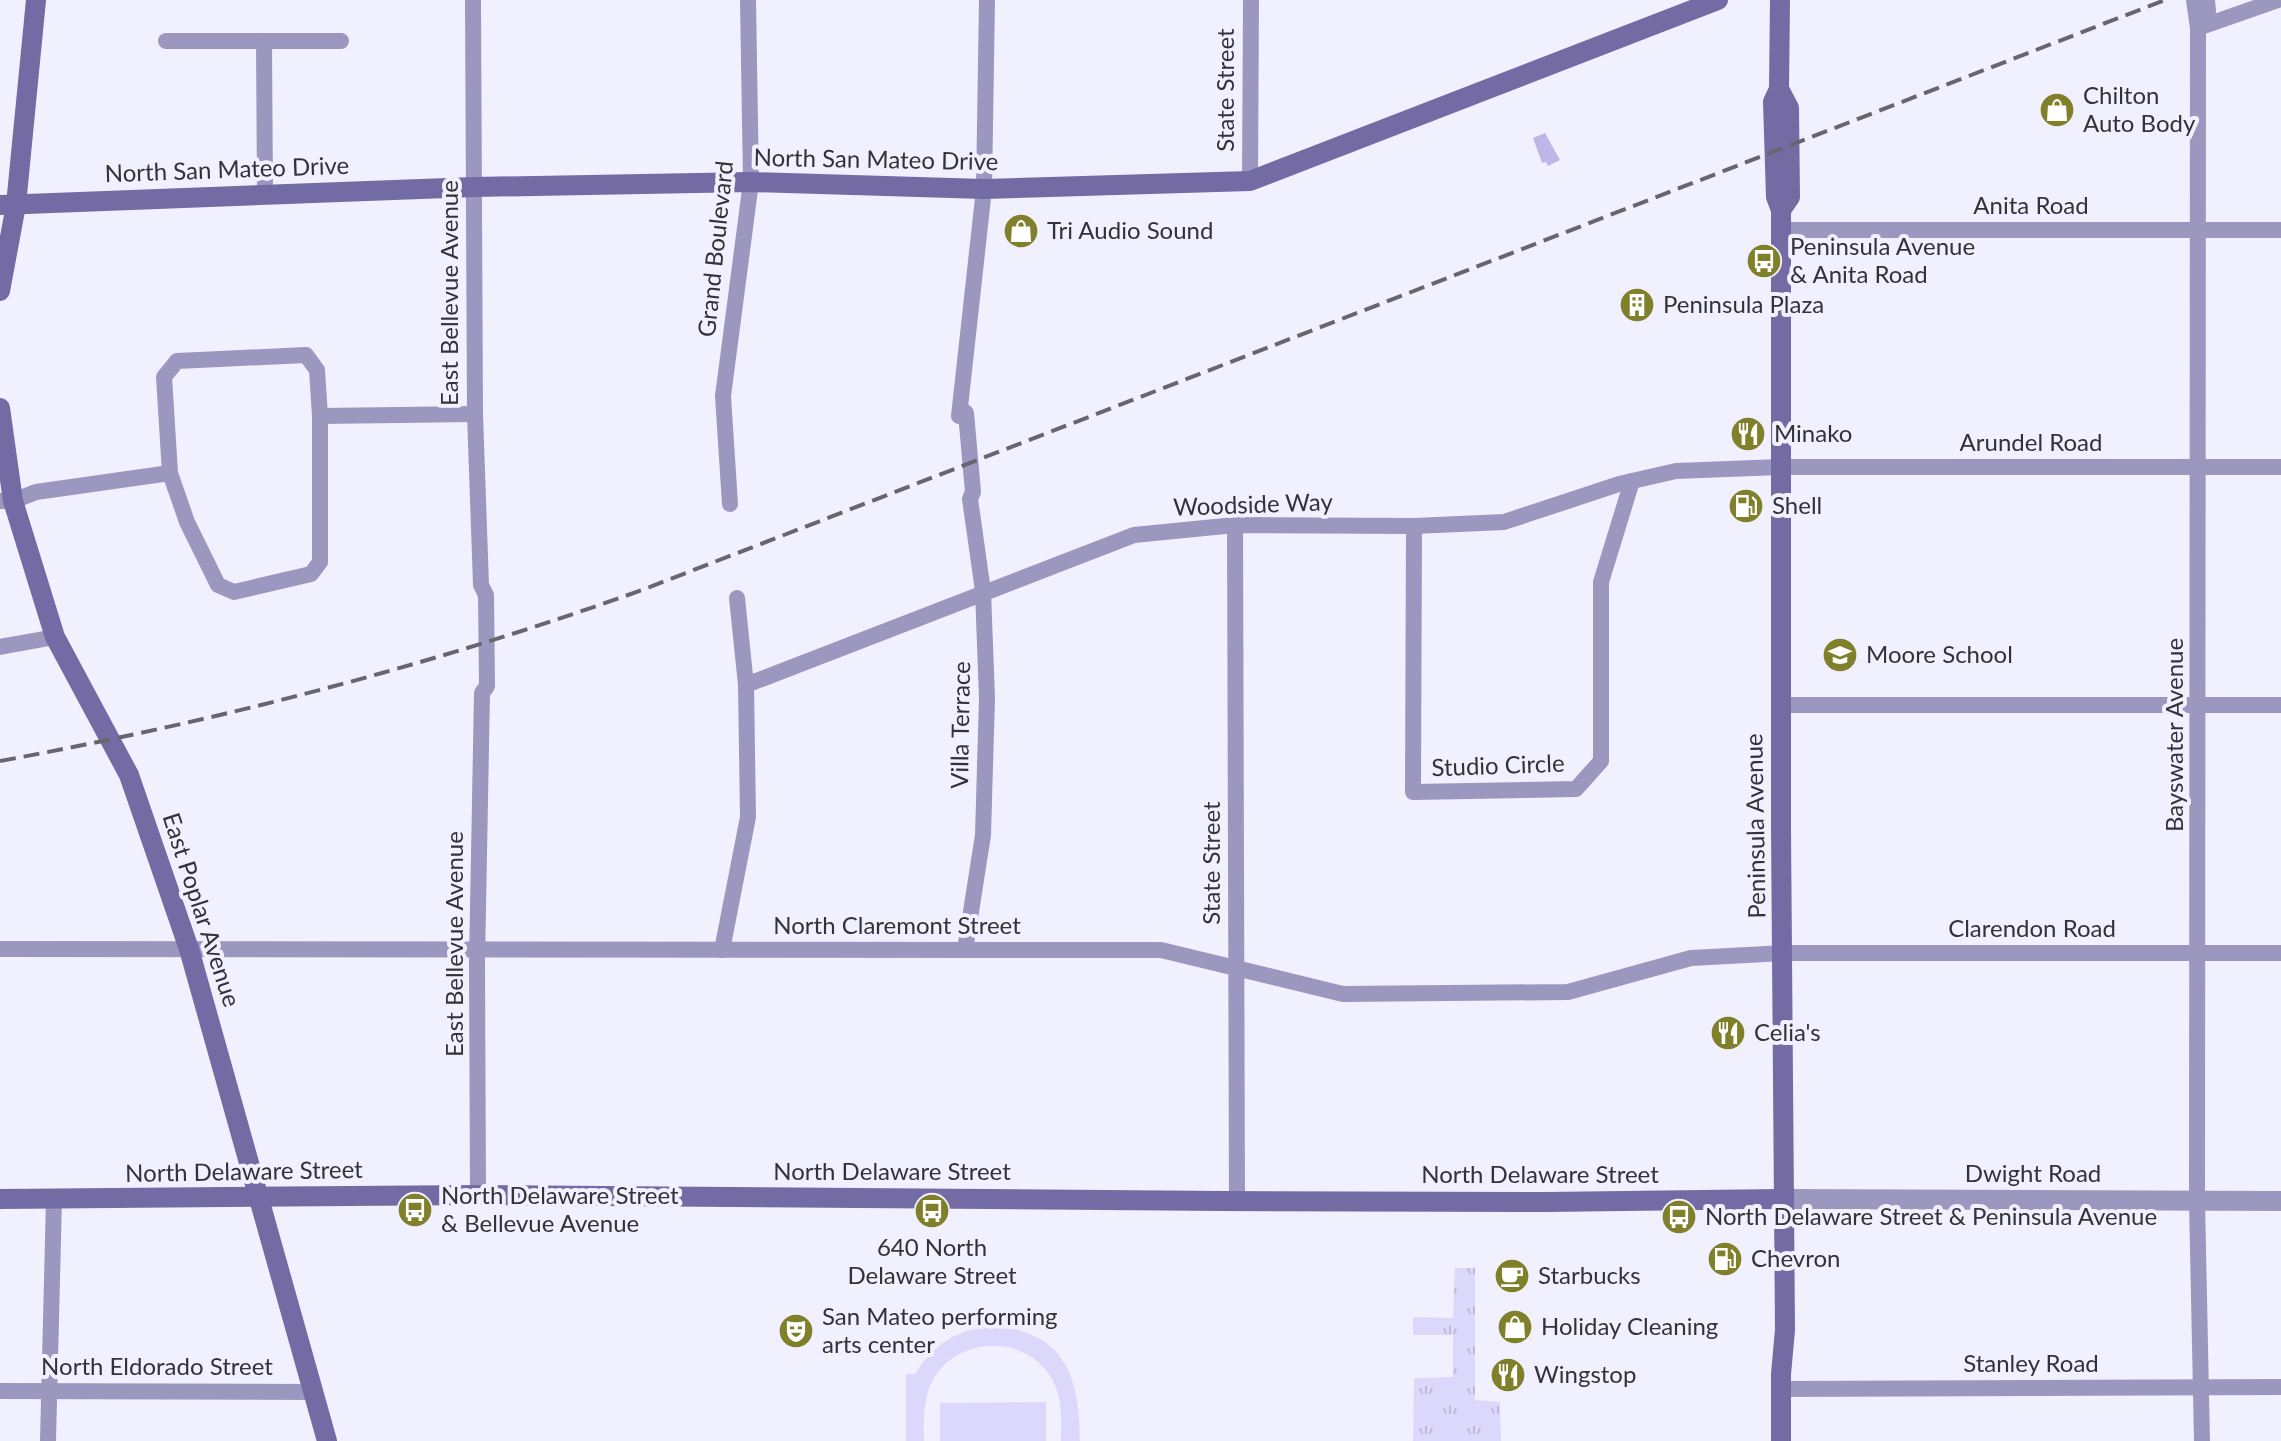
<svg xmlns="http://www.w3.org/2000/svg" width="2281" height="1441" font-family="Lato,sans-serif">
<style>
.park{fill:url(#park-tufts)}
.pitch{fill:#dcd8fc}
.water{fill:#bdb7e8}
.lines{fill:none;stroke-linecap:round;stroke-linejoin:round}
.minor{stroke:#9c97bf;stroke-width:16}
.tertiary{stroke:#9c97bf;stroke-width:20}
.secondary{stroke:#746ba4;stroke-width:20}
.rail{stroke:#67666f;stroke-width:4;stroke-dasharray:16 8;stroke-linecap:butt}
.labels{text-anchor:middle;stroke-width:8;stroke-linejoin:round;paint-order:stroke}
.street-label{font-size:24px;fill:#333239;stroke:#f1f0ff}
.poi-label{font-size:24px;fill:#333239;stroke:#f1f0ff;text-anchor:start}
</style>
<defs>
<pattern id="park-tufts" width="24" height="20" patternUnits="userSpaceOnUse" patternTransform="scale(2)"><rect width="24" height="20" fill="#dcd8fc"/><path d="M3 7l-1-3M5 7V3M7 7l1-3M15 17l-1-3M17 17v-4M19 17l1-3" fill="none" stroke="#bdbad9"/></pattern>
</defs>
<rect width="100%" height="100%" fill="#f1f0ff"/>
<!-- park -->
<path class="park" d="M1455,1268H1475V1400L1500,1402L1501,1441H1413L1414,1378L1453,1377V1335H1413V1317L1453,1318Z"/>
<!-- pitch -->
<g class="pitch">
<path d="M993,1326C1065,1331 1080,1378 1080,1441H1061C1061,1421 1063,1399 1053,1381C1026,1329 945,1336 928,1392C923,1408 924,1425 924,1441H906V1374H915C933,1344 958,1329 993,1326Z"/>
<path d="M1046,1402V1441H940V1403Z"/>
</g>
<!-- water -->
<path class="water" d="M1545,133L1560,160L1548,166L1546,162L1542,163L1533,138Z"/>
<g class="lines">
<!-- minor -->
<g class="minor">
<path d="M473,0L475,414L481,585L486,595L487,686L482,693L477,962L478,1195"/>
<path d="M2194,0L2198,28L2197,1201L2202,1441"/>
<path d="M2198,28L2278,0"/>
<path d="M2198,28L2208,11L2207,0"/>
<path d="M166,41H341"/>
<path d="M264,41L265,194"/>
<path d="M1250,181L1251,0"/>
<path d="M1781,230H2281"/>
<path d="M306,355L317,370L320,416V562L311,574L234,592L218,585L187,522L170,473L164,377L177,361Z"/>
<path d="M961,409L966,413L973,492L970,499L983,591L987,698L983,835L965,950"/>
<path d="M320,416L475,414"/>
<path d="M959,416L984,189L987,0"/>
<path d="M0,501H13L36,492L170,473"/>
<path d="M730,504L723,396L751,182L748,0"/>
<path d="M1235,525L1237,1201"/>
<path d="M1414,526L1413,792L1576,789L1601,761V582L1632,481"/>
<path d="M0,647L55,637"/>
<path d="M746,685L1134,535L1235,525L1414,526L1504,522L1619,484L1676,471L1781,467H2281"/>
<path d="M1781,705H2281"/>
<path d="M0,949L1161,950L1343,994L1568,992L1691,958L1784,953H2281"/>
<path d="M722,950L748,817L746,685L737,598"/>
<path d="M1781,1389L2281,1387"/>
<path d="M0,1391L314,1392"/>
<path d="M48,1441L54,1199"/>
</g>
<!-- tertiary -->
<path class="tertiary" d="M1784,1199L2281,1201"/>
<!-- secondary -->
<g class="secondary">
<path d="M1780,0L1779,89L1789,108L1790,197L1781,210"/>
<path d="M1779,89L1773,102L1776,197L1781,210V830L1785,1330L1781,1374V1441"/>
<path d="M0,205L474,187L751,182L984,189L1250,181L1718,0"/>
<path d="M0,291L16,205L36,0"/>
<path d="M0,408L13,501L55,637L129,775L189,949L327,1441"/>
<path d="M0,1199L478,1195L1223,1201L1546,1202L1784,1199"/>
</g>
<!-- rail -->
<path class="rail" d="M0,761C219,721 433,665 642,590L2165,0"/>
</g>
<!-- icons -->
<defs>
<symbol id="shop-disc" viewBox="-11 -11 22 22"><circle r="9.5" fill="#7f8029" stroke="#f1f0ff"/><path d="M-5-2.5h2.3a2.7 3.5 0 0 1 5.4 0H5L5.5 6h-11ZM-1.5-2.5h3a1.5 2.3 0 0 0-3 0Z" fill="#fff"/></symbol>
<symbol id="bus-disc" viewBox="-11 -11 22 22"><circle r="9.5" fill="#7f8029" stroke="#f1f0ff"/><path d="M-5-6H5V4H4V6H2V4H-2V6H-4V4H-5ZM-3.5-4V0h7V-4ZM-3.5 1.2v1.5H-2V1.2ZM2 1.2v1.5H3.5V1.2Z" fill="#fff"/></symbol>
<symbol id="building-disc" viewBox="-11 -11 22 22"><circle r="9.5" fill="#7f8029" stroke="#f1f0ff"/><path d="M-4-6H4V6H1V3H-1V6H-4ZM-2.5-4.3h1.7v1.8h-1.7ZM.8-4.3h1.7v1.8H.8ZM-2.5-1h1.7V.8h-1.7ZM.8-1h1.7V.8H.8Z" fill="#fff"/></symbol>
<symbol id="restaurant-disc" viewBox="-11 -11 22 22"><circle r="9.5" fill="#7f8029" stroke="#f1f0ff"/><path d="M-5-6h1v4h1v-4h1v4h1v-4h1v5L-1.5 .5V6h-2V.5L-5-1ZM5-6V6H3V1.5H1.5Q1.5-4 5-6Z" fill="#fff"/></symbol>
<symbol id="fuel-disc" viewBox="-11 -11 22 22"><circle r="9.5" fill="#7f8029" stroke="#f1f0ff"/><path d="M-5.5-6h7V0h2V4h1.3V-2.5L3-4.5l.8-.8L6-3V5H2.5V1h-1V6h-7ZM-4.2-4.7v3.2H.2V-4.7Z" fill="#fff"/></symbol>
<symbol id="school-disc" viewBox="-11 -11 22 22"><circle r="9.5" fill="#7f8029" stroke="#f1f0ff"/><path d="M0-5L7-2L0 1L-7-2ZM-4 1L0 2.5L4 1V4Q0 6-4 4Z" fill="#fff"/></symbol>
<symbol id="cafe-disc" viewBox="-11 -11 22 22"><circle r="9.5" fill="#7f8029" stroke="#f1f0ff"/><path d="M-5.5-4.5H6V0H3Q3 3.5 0 3.5H-2.5Q-5.5 3.5-5.5 0ZM3-3.2v2h1.7v-2ZM-6 4.5H4V6H-6Z" fill="#fff"/></symbol>
<symbol id="theatre-disc" viewBox="-11 -11 22 22"><circle r="9.5" fill="#7f8029" stroke="#f1f0ff"/><path d="M-5-5.5Q0-4 5-5.5V0Q5 5 0 6Q-5 5-5 0ZM-3.3-2.5H-1v1.5H-3.3ZM1-2.5H3.3v1.5H1ZM-2.8 1Q0 5.5 2.8 1Z" fill="#fff"/></symbol>
</defs>
<g fill-rule="evenodd">
<use href="#shop-disc" x="2037" y="90" width="40" height="40"/>
<use href="#shop-disc" x="1001" y="211" width="40" height="40"/>
<use href="#bus-disc" x="1744" y="241" width="40" height="40"/>
<use href="#building-disc" x="1617" y="285" width="40" height="40"/>
<use href="#restaurant-disc" x="1728" y="414" width="40" height="40"/>
<use href="#fuel-disc" x="1726" y="486" width="40" height="40"/>
<use href="#school-disc" x="1820" y="635" width="40" height="40"/>
<use href="#restaurant-disc" x="1708" y="1013" width="40" height="40"/>
<use href="#bus-disc" x="395" y="1190" width="40" height="40"/>
<use href="#bus-disc" x="912" y="1191" width="40" height="40"/>
<use href="#bus-disc" x="1659" y="1197" width="40" height="40"/>
<use href="#fuel-disc" x="1705" y="1239" width="40" height="40"/>
<use href="#cafe-disc" x="1492" y="1256" width="40" height="40"/>
<use href="#shop-disc" x="1495" y="1307" width="40" height="40"/>
<use href="#theatre-disc" x="776" y="1311" width="40" height="40"/>
<use href="#restaurant-disc" x="1488" y="1355" width="40" height="40"/>
</g>
<g class="labels">
<!-- street labels -->
<g class="street-label">
<text transform="translate(1226 90) rotate(-90)" y="8">State Street</text>
<text transform="translate(876 160) rotate(1)" y="8">North San Mateo Drive</text>
<text transform="translate(227 170) rotate(-2)" y="8">North San Mateo Drive</text>
<text x="2031" y="214">Anita Road</text>
<text transform="translate(716 249) rotate(-84)" y="8">Grand Boulevard</text>
<text transform="translate(450 293) rotate(-90)" y="8">East Bellevue Avenue</text>
<text x="2031" y="451">Arundel Road</text>
<text transform="translate(1253 505) rotate(-2)" y="8">Woodside Way</text>
<text transform="translate(961 725) rotate(-89)" y="8">Villa Terrace</text>
<text transform="translate(2175 735) rotate(-90)" y="8">Bayswater Avenue</text>
<text transform="translate(1498 766) rotate(-2)" y="8">Studio Circle</text>
<text transform="translate(1756 826) rotate(-91)" y="8">Peninsula Avenue</text>
<text transform="translate(1212 863) rotate(-90)" y="8">State Street</text>
<text transform="translate(201 910) rotate(72)" y="8">East Poplar Avenue</text>
<text x="897" y="934">North Claremont Street</text>
<text x="2032" y="937">Clarendon Road</text>
<text transform="translate(455 944) rotate(-90)" y="8">East Bellevue Avenue</text>
<text transform="translate(244 1172) rotate(-1)" y="8">North Delaware Street</text>
<text x="892" y="1180">North Delaware Street</text>
<text x="2033" y="1182">Dwight Road</text>
<text x="1540" y="1183">North Delaware Street</text>
<text x="2031" y="1372">Stanley Road</text>
<text x="157" y="1375">North Eldorado Street</text>
</g>
<!-- poi labels -->
<g class="poi-label">
<text x="2083" y="104">Chilton<tspan x="2083" dy="28">Auto Body</tspan></text>
<text x="1047" y="239">Tri Audio Sound</text>
<text x="1790" y="255">Peninsula Avenue<tspan x="1790" dy="28">&amp; Anita Road</tspan></text>
<text x="1663" y="313">Peninsula Plaza</text>
<text x="1774" y="442">Minako</text>
<text x="1772" y="514">Shell</text>
<text x="1866" y="663">Moore School</text>
<text x="1754" y="1041">Celia's</text>
<text x="441" y="1204">North Delaware Street<tspan x="441" dy="28">&amp; Bellevue Avenue</tspan></text>
<text x="1705" y="1225">North Delaware Street &amp; Peninsula Avenue</text>
<text x="932" y="1256" text-anchor="middle">640 North<tspan x="932" dy="28">Delaware Street</tspan></text>
<text x="1751" y="1267">Chevron</text>
<text x="1538" y="1284">Starbucks</text>
<text x="822" y="1325">San Mateo performing<tspan x="822" dy="28">arts center</tspan></text>
<text x="1541" y="1335">Holiday Cleaning</text>
<text x="1534" y="1383">Wingstop</text>
</g>
</g>
</svg>
